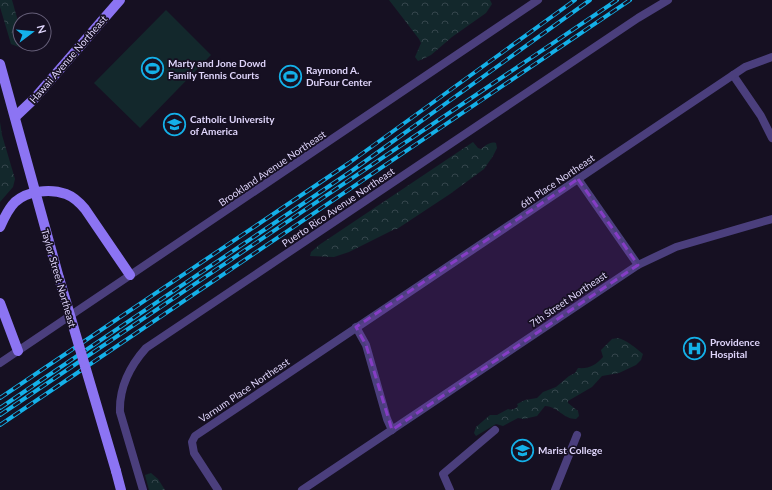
<svg xmlns="http://www.w3.org/2000/svg" width="772" height="490" font-family="Lato,sans-serif">
<style>
.forest{fill:url(#forest-crowns)}
.garden{fill:#13282c}
.lines{fill:none;stroke-linecap:round;stroke-linejoin:round}
.street{stroke:#4b3f7d;stroke-width:8}
.secondary{stroke:#8c74f3;stroke-width:10}
.rail-casing{stroke:#14b0e8;stroke-width:4}
.rail{stroke:#161022;stroke-width:2.5;stroke-dasharray:8;stroke-linecap:butt}
.secondary-bridge{stroke:#8c74f3;stroke-width:10}
.marked{fill:#853dc5;fill-opacity:0.2;stroke:#853dc5;stroke-width:3;stroke-dasharray:8 5;stroke-linejoin:round}
.labels{text-anchor:middle;stroke-width:3.5;stroke-linejoin:round;paint-order:stroke}
.street-label{font-size:10px;fill:#dfd5fb;stroke:#161022}
.poi-label{font-size:10px;font-weight:bold;fill:#dfd5fb;stroke:#161022;text-anchor:start}
</style>
<defs>
<pattern id="forest-crowns" width="20" height="18" patternUnits="userSpaceOnUse"><rect width="20" height="18" fill="#13282c"/><path d="M2 6a3 3 0 1 1 6 0M12 15a3 3 0 1 1 6 0" fill="none" stroke="#35464c"/></pattern>
</defs>
<rect width="100%" height="100%" fill="#161022"/>
<!-- forest -->
<g class="forest">
<path d="M0,0H12L20,28V44H24L23,45L19,47L11,44L0,7Z"/>
<path d="M389,0H490L492,4L486,13L452,37L431,55L423,59L418,61L415,57L421,43L419,39Z"/>
<path d="M0,122L2,135L15,179L13,187L0,202Z"/>
<path d="M473,142L478,148L481,149C485,146 490,141 496,143L497,148L493,156L484,169L450,194L397,229H395L349,252L334,257L310,256L311,252L319,245Z"/>
<path d="M618,338C626,340 636,348 643,354L641,360L636,365L619,373L602,376L592,387L568,401V403L578,411L579,416L576,419C563,419 559,407 545,406L537,416L524,419L518,418L503,426L496,424L476,436L474,433L476,427L490,415H497L508,409C512,410 514,410 518,406L517,404L525,400L537,398L543,392L556,387L569,376L575,373L578,368C589,369 596,365 603,357L601,350L612,339Z"/>
<path d="M151,473L158,479L165,490H149L145,475Z"/>
</g>
<!-- garden -->
<path class="garden" d="M166,10L211,55L140,128L94,83Z"/>
<g class="lines">
<!-- street -->
<g class="street">
<path d="M733,75L761,116L772,138"/>
<path d="M578,179L638,265"/>
<path d="M356,327L366,345L387,419L392,430"/>
<path d="M0,363L538,0"/>
<path d="M143,490L120,412C119,387 130,366 146,348L638,18L668,0"/>
<path d="M218,490L194,453L192,442L195,436L745,67L772,57"/>
<path d="M302,490L638,265L676,247L772,219"/>
<path d="M450,490L443,474L495,430"/>
<path d="M555,490L577,435"/>
</g>
<!-- secondary -->
<g class="secondary">
<path d="M0,64L59,278"/>
<path d="M15,117L34,99L120,0"/>
<path d="M0,227C4,218 8,209 15,202C27,191 50,188 66,194C74,197 80,203 85,209L130,275"/>
<path d="M0,303L18,351"/>
<path d="M116,471L121,490"/>
</g>
<defs>
<g id="rail">
<path d="M0,398L349,163L575,0"/>
<path d="M0,408L353,170L590,0"/>
<path d="M0,415L617,0"/>
<path d="M0,425L630,0"/>
</g>
</defs>
<!-- rail casing -->
<use href="#rail" class="rail-casing"/>
<!-- rail -->
<use href="#rail" class="rail"/>
<!-- secondary-bridge -->
<path class="secondary-bridge" d="M59,278L116,471"/>
</g>
<!-- marked area -->
<path class="marked" d="M578,179L638,265L392,430L366,345L356,327Z"/>
<!-- icons -->
<defs>
<symbol id="stadium-ring" viewBox="-11 -11 22 22"><circle r="9.5" fill="#161022" stroke="#14b0e8" stroke-width="1.5"/><path d="M0-5a6.5 5 0 1 0 0 10a6.5 5 0 1 0 0-10ZM-3.5-1.8h7v3.6h-7Z" fill="#14b0e8"/></symbol>
<symbol id="university-ring" viewBox="-11 -11 22 22"><circle r="9.5" fill="#161022" stroke="#14b0e8" stroke-width="1.5"/><path d="M0-5L7-2L0 1L-7-2ZM-4 1L0 2.5L4 1V4Q0 6-4 4Z" fill="#14b0e8"/></symbol>
<symbol id="hospital-ring" viewBox="-11 -11 22 22"><circle r="9.5" fill="#161022" stroke="#14b0e8" stroke-width="1.5"/><path d="M-5-5h3v3.5h4V-5h3V5h-3V1.5h-4V5h-3Z" fill="#14b0e8"/></symbol>
</defs>
<g fill-rule="evenodd">
<use href="#stadium-ring" x="140" y="56" width="25" height="25"/>
<use href="#stadium-ring" x="278" y="64" width="25" height="25"/>
<use href="#university-ring" x="162" y="112" width="25" height="25"/>
<use href="#hospital-ring" x="682" y="336" width="25" height="25"/>
<use href="#university-ring" x="510" y="438" width="25" height="25"/>
</g>
<g class="labels">
<!-- street labels -->
<g class="street-label">
<text transform="translate(68 59) rotate(-49)" y="4">Hawaii Avenue Northeast</text>
<text transform="translate(272 168) rotate(-34)" y="4">Brookland Avenue Northeast</text>
<text transform="translate(557 181) rotate(-34)" y="4">6th Place Northeast</text>
<text transform="translate(338 207) rotate(-34)" y="4">Puerto Rico Avenue Northeast</text>
<text transform="translate(59 278) rotate(74)" y="4">Taylor Street Northeast</text>
<text transform="translate(568 299) rotate(-34)" y="4">7th Street Northeast</text>
<text transform="translate(244 390) rotate(-34)" y="4">Varnum Place Northeast</text>
</g>
<!-- poi labels -->
<g class="poi-label">
<text x="168" y="67">Marty and Jone Dowd<tspan x="168" dy="12">Family Tennis Courts</tspan></text>
<text x="306" y="74">Raymond A.<tspan x="306" dy="12">DuFour Center</tspan></text>
<text x="190" y="123">Catholic University<tspan x="190" dy="12">of America</tspan></text>
<text x="710" y="346">Providence<tspan x="710" dy="12">Hospital</tspan></text>
<text x="538" y="454">Marist College</text>
</g>
</g>
<!-- north arrow -->
<g transform="translate(32 32) rotate(74)"><circle r="19" fill="#161022" stroke="#665f79"/>
<path d="M0-3L7 15L0 10L-7 15Z" fill="#14b0e8"/>
<text y="-6" font-size="11" font-weight="bold" text-anchor="middle" fill="#dfd5fb">N</text>
</g>
</svg>
